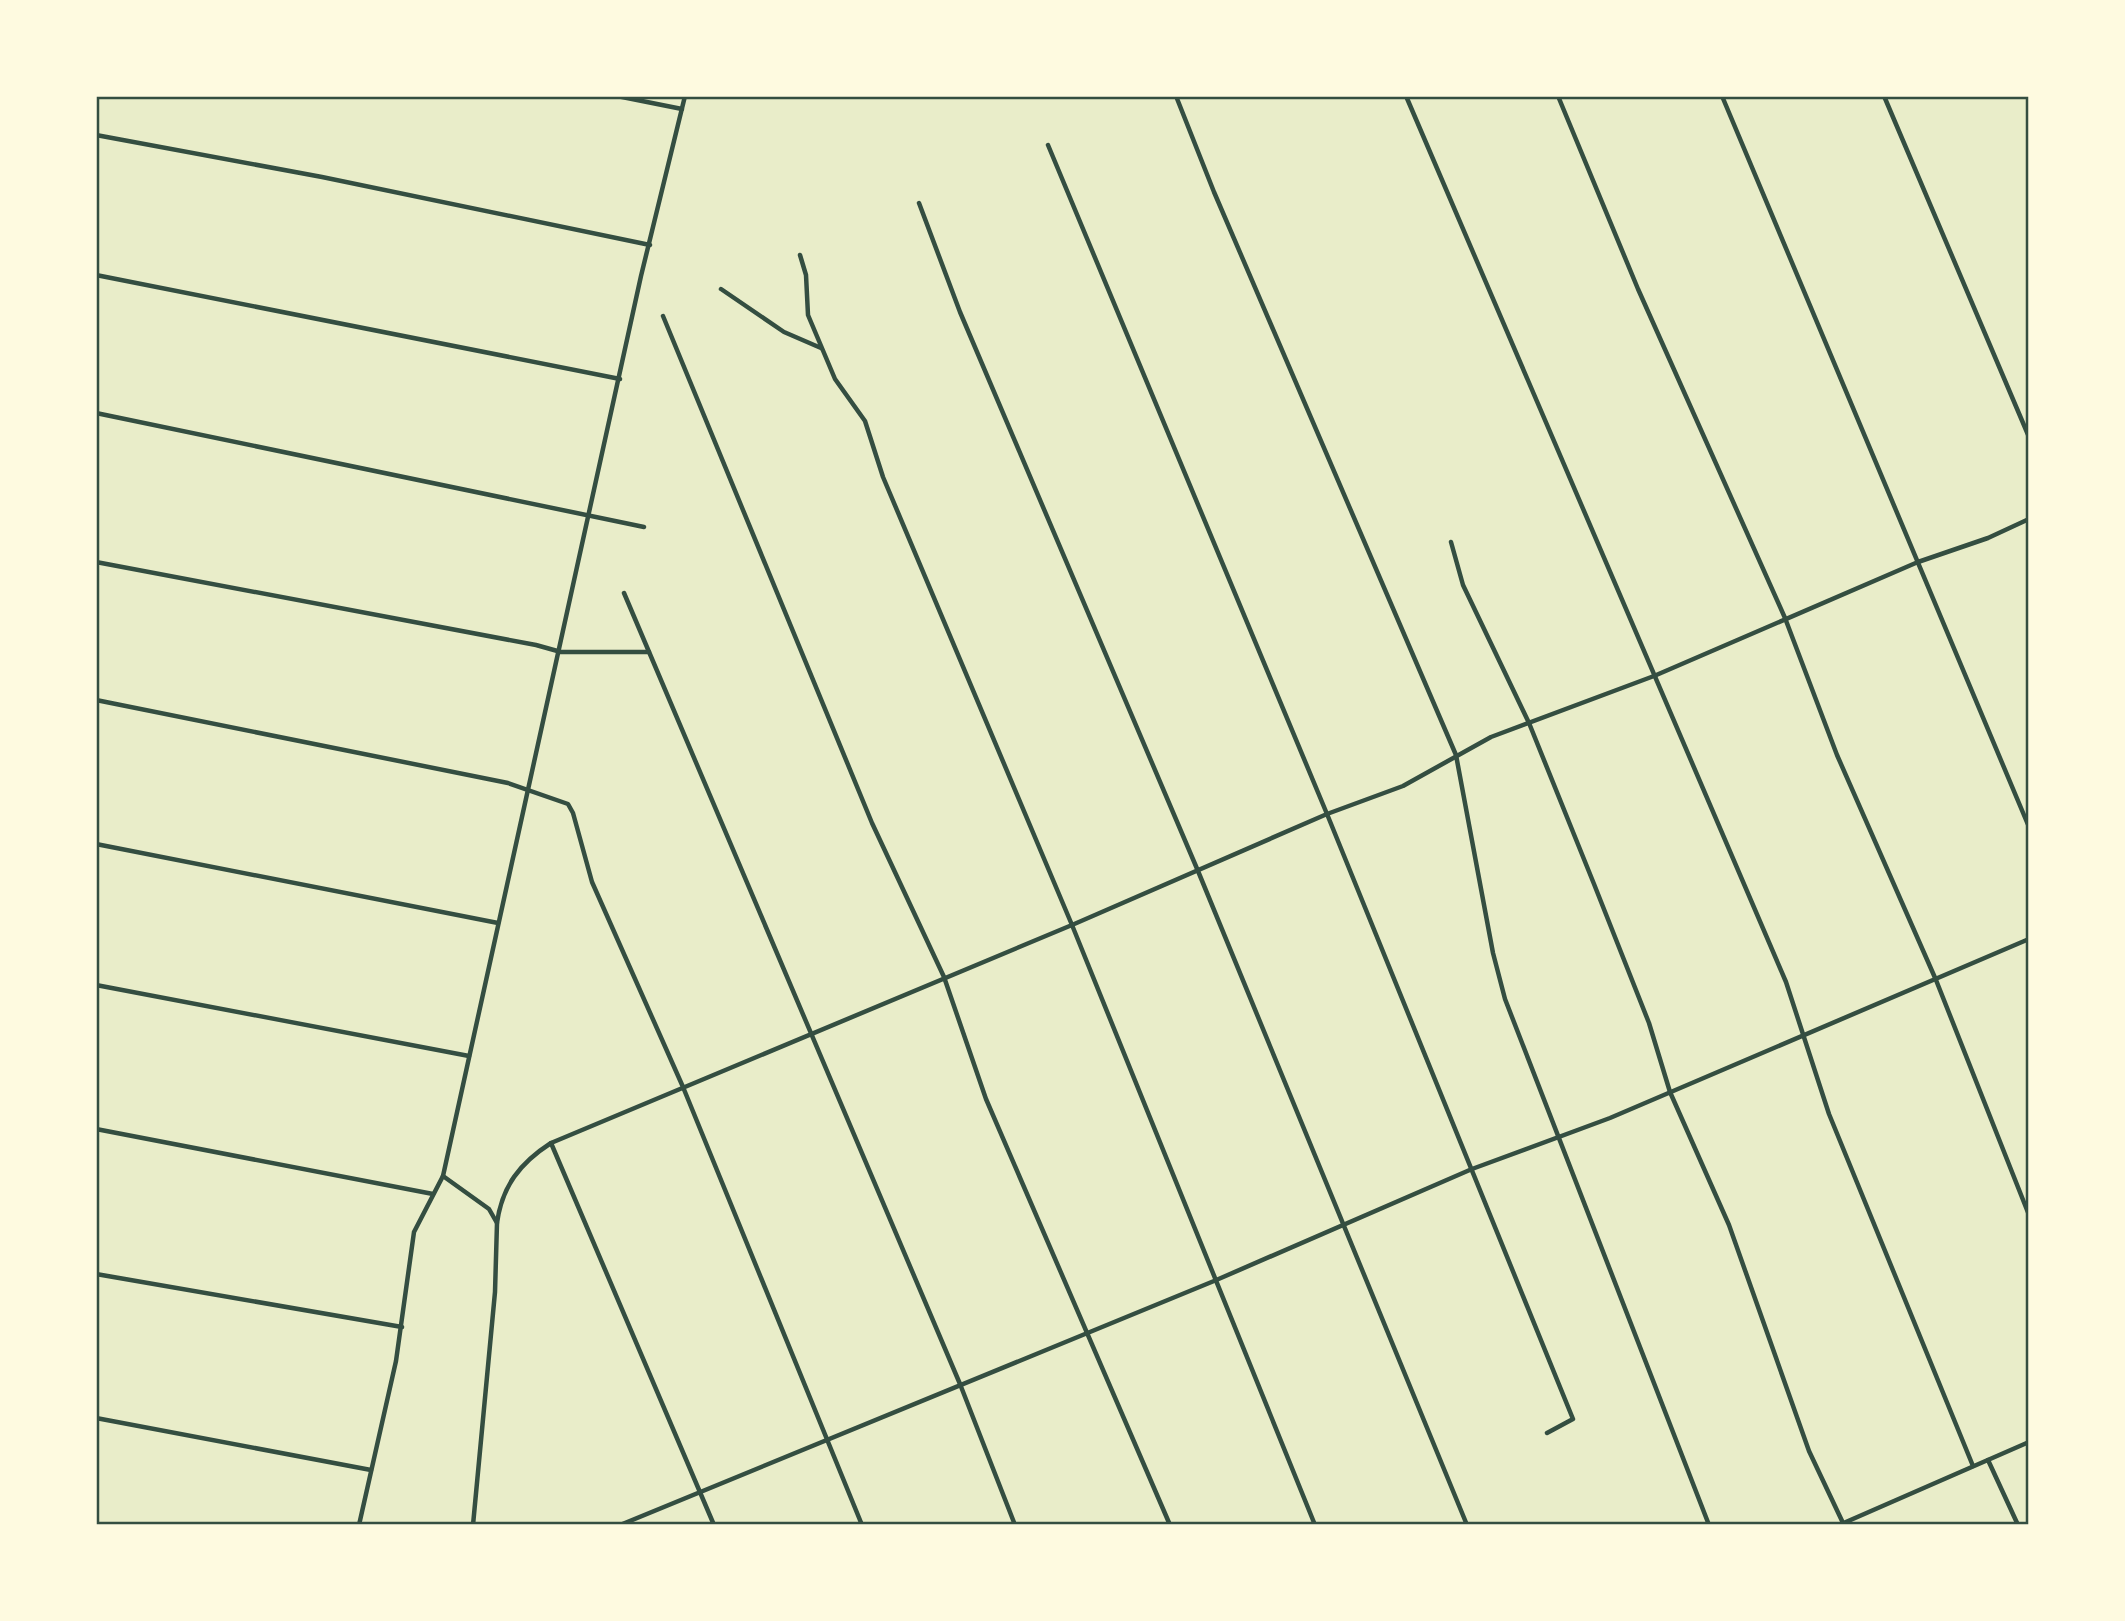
<svg xmlns="http://www.w3.org/2000/svg" width="2125" height="1621" font-family="Lora,serif">
<style>
.lines{fill:none;stroke-linecap:round;stroke-linejoin:round}
.minor{stroke:#344e41;stroke-width:4.5}
.neatline{fill:none;stroke:#344e41;stroke-width:2.5}
</style>
<rect width="100%" height="100%" fill="#e9edc9"/>
<g class="lines">
<!-- minor -->
<g class="minor">
<path d="M617,96L682,109"/>
<path d="M1176,96L1214,192L1456,755L1493,953L1505,999L1709,1525"/>
<path d="M1406,96L1786,982L1829,1114L1973,1466"/>
<path d="M1558,96L1638,289L1785,618L1837,755L1936,980L2029,1215"/>
<path d="M1722,96L2029,827"/>
<path d="M1884,96L2029,437"/>
<path d="M96,135L322,177L650,245"/>
<path d="M1048,145L1327,814L1573,1419L1547,1433"/>
<path d="M919,203L960,312L1198,871L1467,1525"/>
<path d="M800,255L806,275L808,315L835,379L865,421L883,477L1072,925L1315,1525"/>
<path d="M96,275L620,379"/>
<path d="M721,289L784,332L821,348"/>
<path d="M663,316L872,823L944,977L986,1099L1170,1525"/>
<path d="M96,413L644,527"/>
<path d="M1451,542L1463,585L1529,723L1594,884L1649,1023L1670,1092L1729,1225L1809,1451L1843,1523"/>
<path d="M96,562L536,645L561,652H649"/>
<path d="M624,593L960,1384L1015,1525"/>
<path d="M96,700L508,783L568,804L573,813L592,882L683,1087L862,1525"/>
<path d="M96,844L498,923"/>
<path d="M96,985L469,1056"/>
<path d="M96,1129L433,1194"/>
<path d="M551,1143L714,1525"/>
<path d="M443,1176L489,1209L497,1223L495,1292L473,1525"/>
<path d="M497,1223C502,1186 520,1163 551,1143L1072,925L1327,814L1403,786L1491,737L1654,676L1918,562L1988,538L2029,519"/>
<path d="M96,1274L402,1327"/>
<path d="M96,1418L371,1470"/>
<path d="M1988,1460L2018,1525"/>
<path d="M359,1525L396,1361L414,1232L443,1176L641,276L685,96"/>
<path d="M620,1525L1214,1281L1472,1169L1610,1118L2029,939"/>
<path d="M1839,1525L2029,1442"/>
</g>
</g>
<!-- border -->
<rect width="2125" height="1621" fill="none" stroke="#fefae0" stroke-width="196"/>
<rect x="98" y="98" width="1929" height="1425" class="neatline"/>
</svg>
